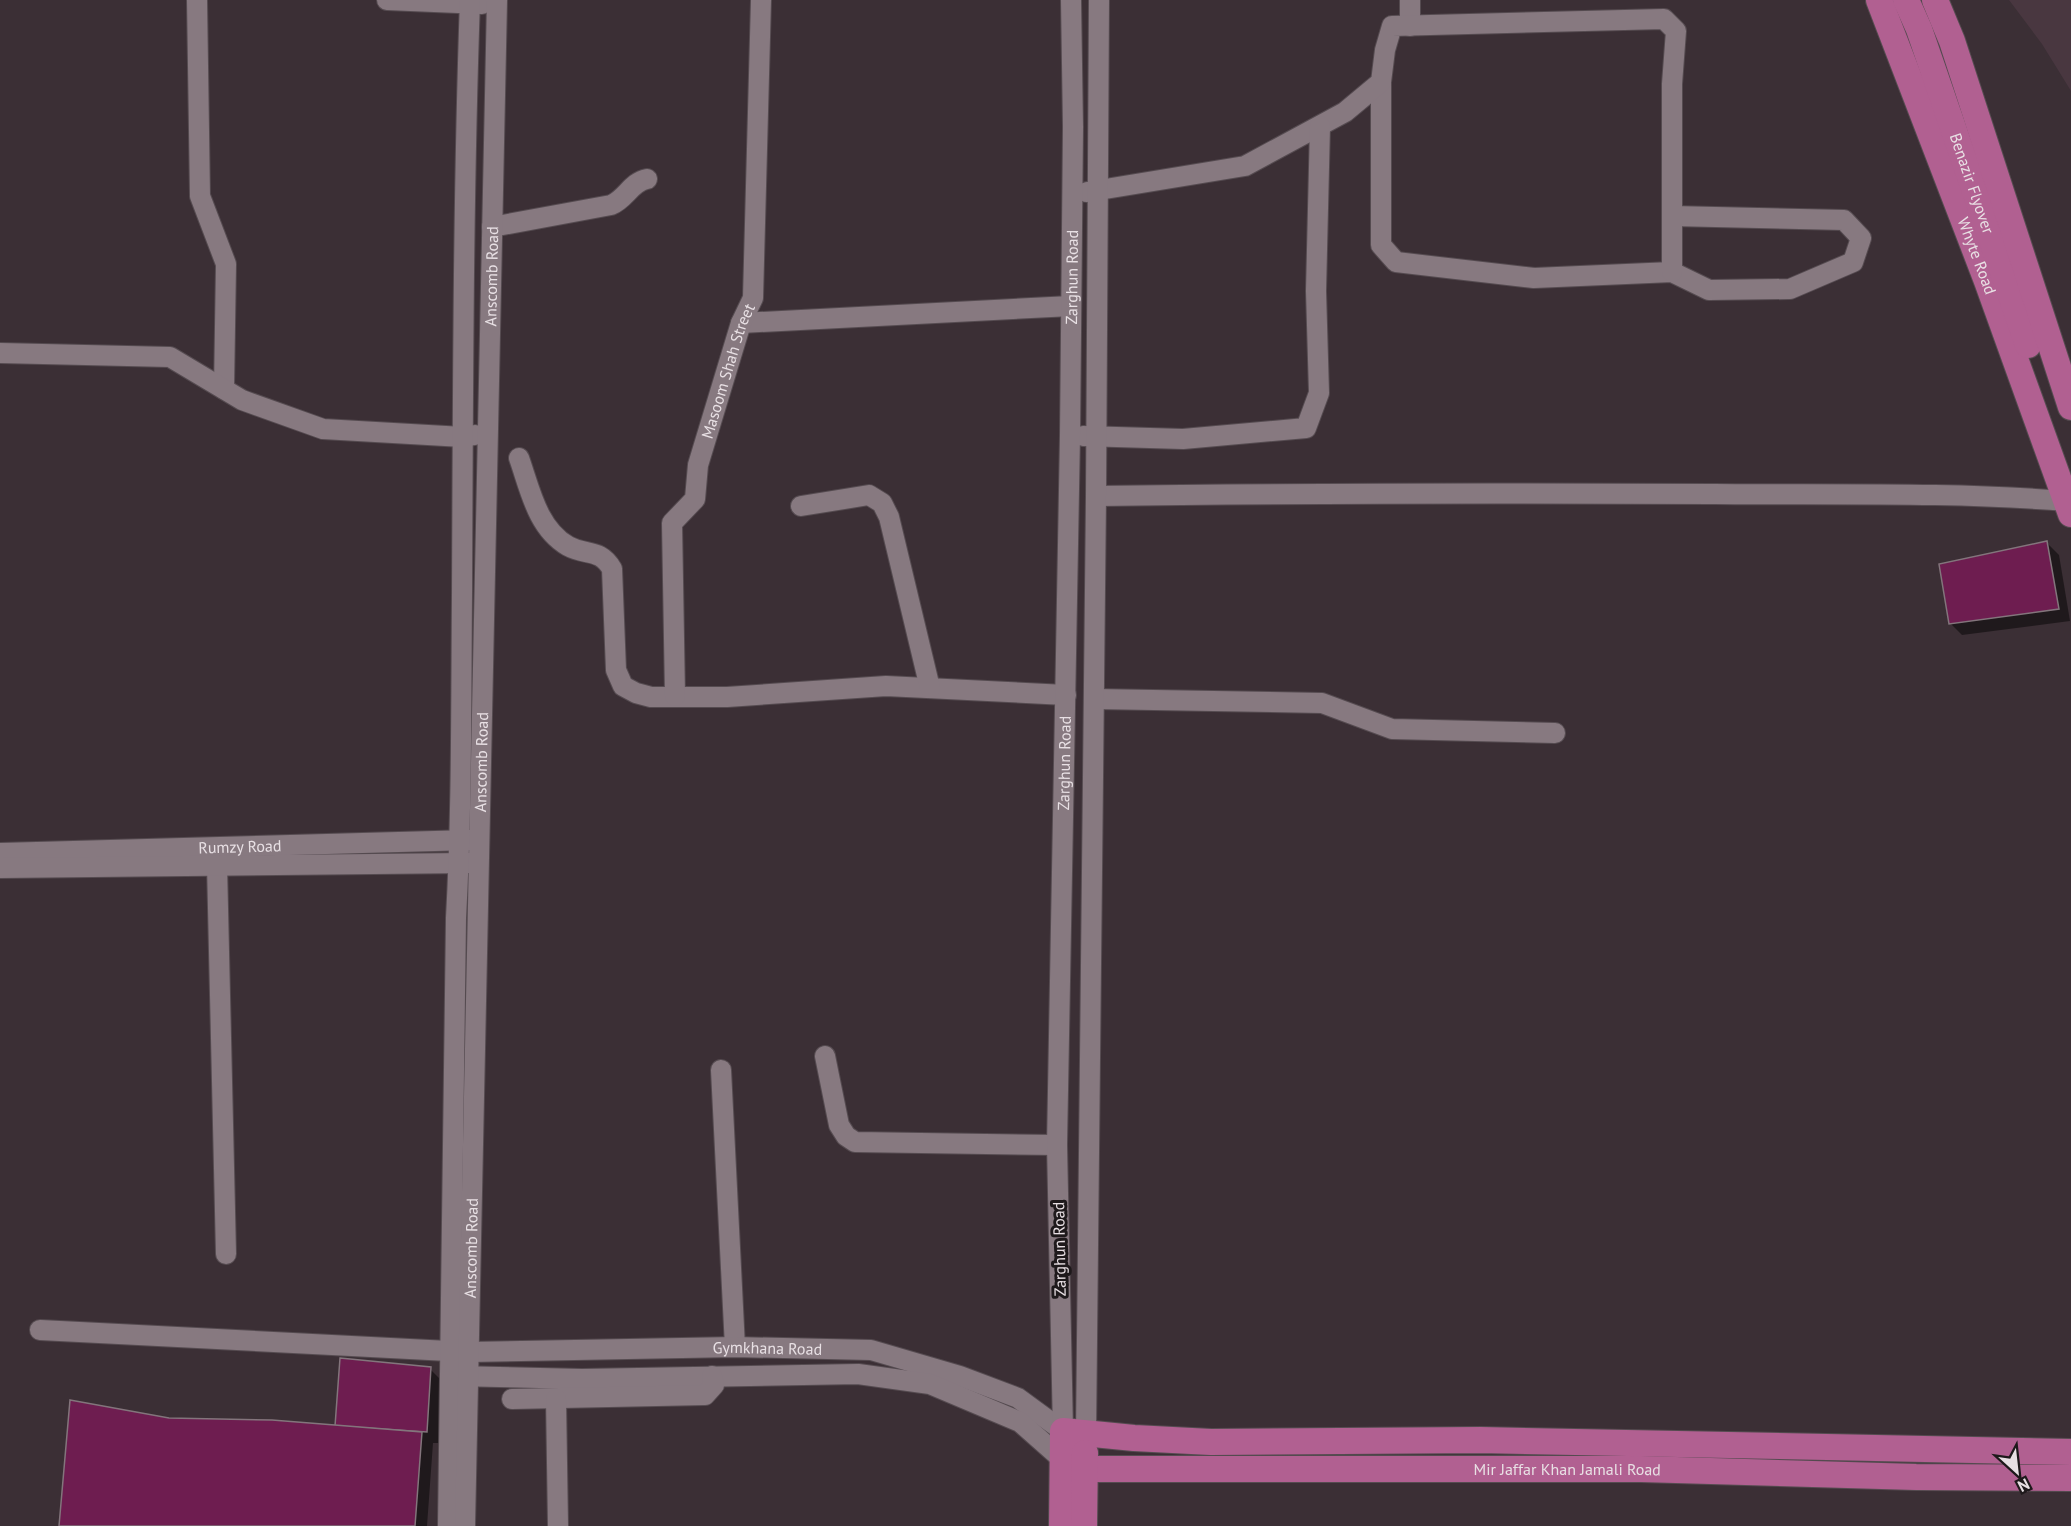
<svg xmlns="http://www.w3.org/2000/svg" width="2071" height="1526" font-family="'PT Sans',sans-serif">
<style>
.built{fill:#493740}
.shadow{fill:#0007}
.building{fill:#6e1d50;stroke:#83757c;stroke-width:1.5}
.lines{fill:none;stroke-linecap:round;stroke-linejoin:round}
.minor-casing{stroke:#554b50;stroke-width:22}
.major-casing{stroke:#554b50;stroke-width:28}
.minor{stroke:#877980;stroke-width:20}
.major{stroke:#b16091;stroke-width:26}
.labels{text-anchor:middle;stroke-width:6;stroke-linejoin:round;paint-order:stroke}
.street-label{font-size:16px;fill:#e8e0e4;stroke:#1e191b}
</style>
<rect width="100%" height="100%" fill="#3b2f35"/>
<!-- built -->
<path class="built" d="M2009,0H2071V91L2042,44Z"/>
<!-- shadow -->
<g class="shadow">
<path d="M2047,543L2059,555L2070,621L1962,635L1950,623Z"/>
<path d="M430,1369L442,1381L439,1443H433L427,1526H61L169,1420L337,1427Z"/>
</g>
<!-- building -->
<g class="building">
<path d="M2047,541L2059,609L1949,624L1939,564Z"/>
<path d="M340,1358L431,1367L427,1432L335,1426Z"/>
<path d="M70,1400L169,1418L272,1420L422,1432L415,1526H59Z"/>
</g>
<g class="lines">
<defs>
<g id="minor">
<path d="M197,0L200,196L226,264L224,389"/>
<path d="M387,0L482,4"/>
<path d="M1410,0V26"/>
<path d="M1381,82V245L1396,262L1534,278L1672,272L1709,290L1790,289L1853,262L1861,238L1844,220L1672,216"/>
<path d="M1087,192L1245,166L1345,112L1381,82L1385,50L1392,26L1664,19L1676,31L1672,84V272"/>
<path d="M492,227L611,205C626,199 631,182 647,179"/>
<path d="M741,323L1071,306"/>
<path d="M0,353L170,357L242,400L323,429L463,437L475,435"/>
<path d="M1083,436L1183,439L1306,428L1319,393L1316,291L1320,126"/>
<path d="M519,458C530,489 537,528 568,546C586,556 600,548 612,569L616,670L623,686L636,693L651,697H727L886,686L1066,695"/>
<path d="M1096,496C1302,493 1509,493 1715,494C1832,495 1950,492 2067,501"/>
<path d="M801,506L869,495L882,503L889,517L930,688"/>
<path id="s1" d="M675,696L672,523L695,499L698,465L741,323L753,298L761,0"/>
<path d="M1094,699L1322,703L1392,729L1555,733"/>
<path id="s2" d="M0,853L471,840"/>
<path d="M217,865L226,1254"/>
<path d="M0,868L470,863"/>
<path d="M825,1056L839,1125L846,1136L855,1142L1057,1145"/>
<path d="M721,1070L735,1347"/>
<path id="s3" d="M40,1330L468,1352L735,1347L871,1350L960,1376L1018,1398L1063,1431"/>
<path d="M455,1376L582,1379L858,1374L930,1384L1020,1422L1063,1460"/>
<path d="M512,1399L705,1395L714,1385L712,1376"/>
<path d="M556,1399L558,1526"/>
<path id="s4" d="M1063,1431L1057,1145L1070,435L1073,127L1071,0"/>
<path d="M1086,1434L1096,496L1099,0"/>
<path d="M448,1526L456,918C462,810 461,703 462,595C463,397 463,198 470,0"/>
<path id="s5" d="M465,1526L497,0"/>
</g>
<g id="major">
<path id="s6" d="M1879,0L1987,281L2071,514"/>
<path id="s7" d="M1906,0L1919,29L2028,345"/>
<path d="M1935,0L1952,41L2071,407"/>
<path id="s8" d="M1063,1460L1085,1469H1641L1916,1477L2071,1478"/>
<path d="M1062,1526L1063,1431L1134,1438L1211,1442L1480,1440L2071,1452"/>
<path d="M1084,1526L1085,1453"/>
</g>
</defs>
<!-- minor casing -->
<use href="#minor" class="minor-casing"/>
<!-- major casing -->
<use href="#major" class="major-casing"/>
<!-- minor -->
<use href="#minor" class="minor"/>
<!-- major -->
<use href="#major" class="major"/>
</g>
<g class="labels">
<!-- street labels -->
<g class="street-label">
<text dy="6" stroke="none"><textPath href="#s7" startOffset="195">Benazir Flyover</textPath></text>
<text dy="6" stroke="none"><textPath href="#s6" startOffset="274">Whyte Road</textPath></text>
<text dy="6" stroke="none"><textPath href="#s5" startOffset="1250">Anscomb Road</textPath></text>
<text dy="6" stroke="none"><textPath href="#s4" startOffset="1154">Zarghun Road</textPath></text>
<text dy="6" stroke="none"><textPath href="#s1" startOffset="339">Masoom Shah Street</textPath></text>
<text dy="6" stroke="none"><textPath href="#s5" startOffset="764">Anscomb Road</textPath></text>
<text dy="6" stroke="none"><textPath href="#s4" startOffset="668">Zarghun Road</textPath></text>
<text dy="6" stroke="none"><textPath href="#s2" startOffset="240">Rumzy Road</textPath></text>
<text dy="6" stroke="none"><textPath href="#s5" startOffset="278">Anscomb Road</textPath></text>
<text transform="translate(1059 1249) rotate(-91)" y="6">Zarghun Road</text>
<text dy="6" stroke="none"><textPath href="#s3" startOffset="728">Gymkhana Road</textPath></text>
<text dy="6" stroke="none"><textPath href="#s8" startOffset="506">Mir Jaffar Khan Jamali Road</textPath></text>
</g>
</g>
<!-- north arrow -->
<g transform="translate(2017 1472) rotate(153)" stroke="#1e191b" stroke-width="4.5" paint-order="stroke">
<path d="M0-4.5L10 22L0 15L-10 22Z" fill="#e8e0e4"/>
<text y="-9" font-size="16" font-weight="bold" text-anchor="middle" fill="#e8e0e4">N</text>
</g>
</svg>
